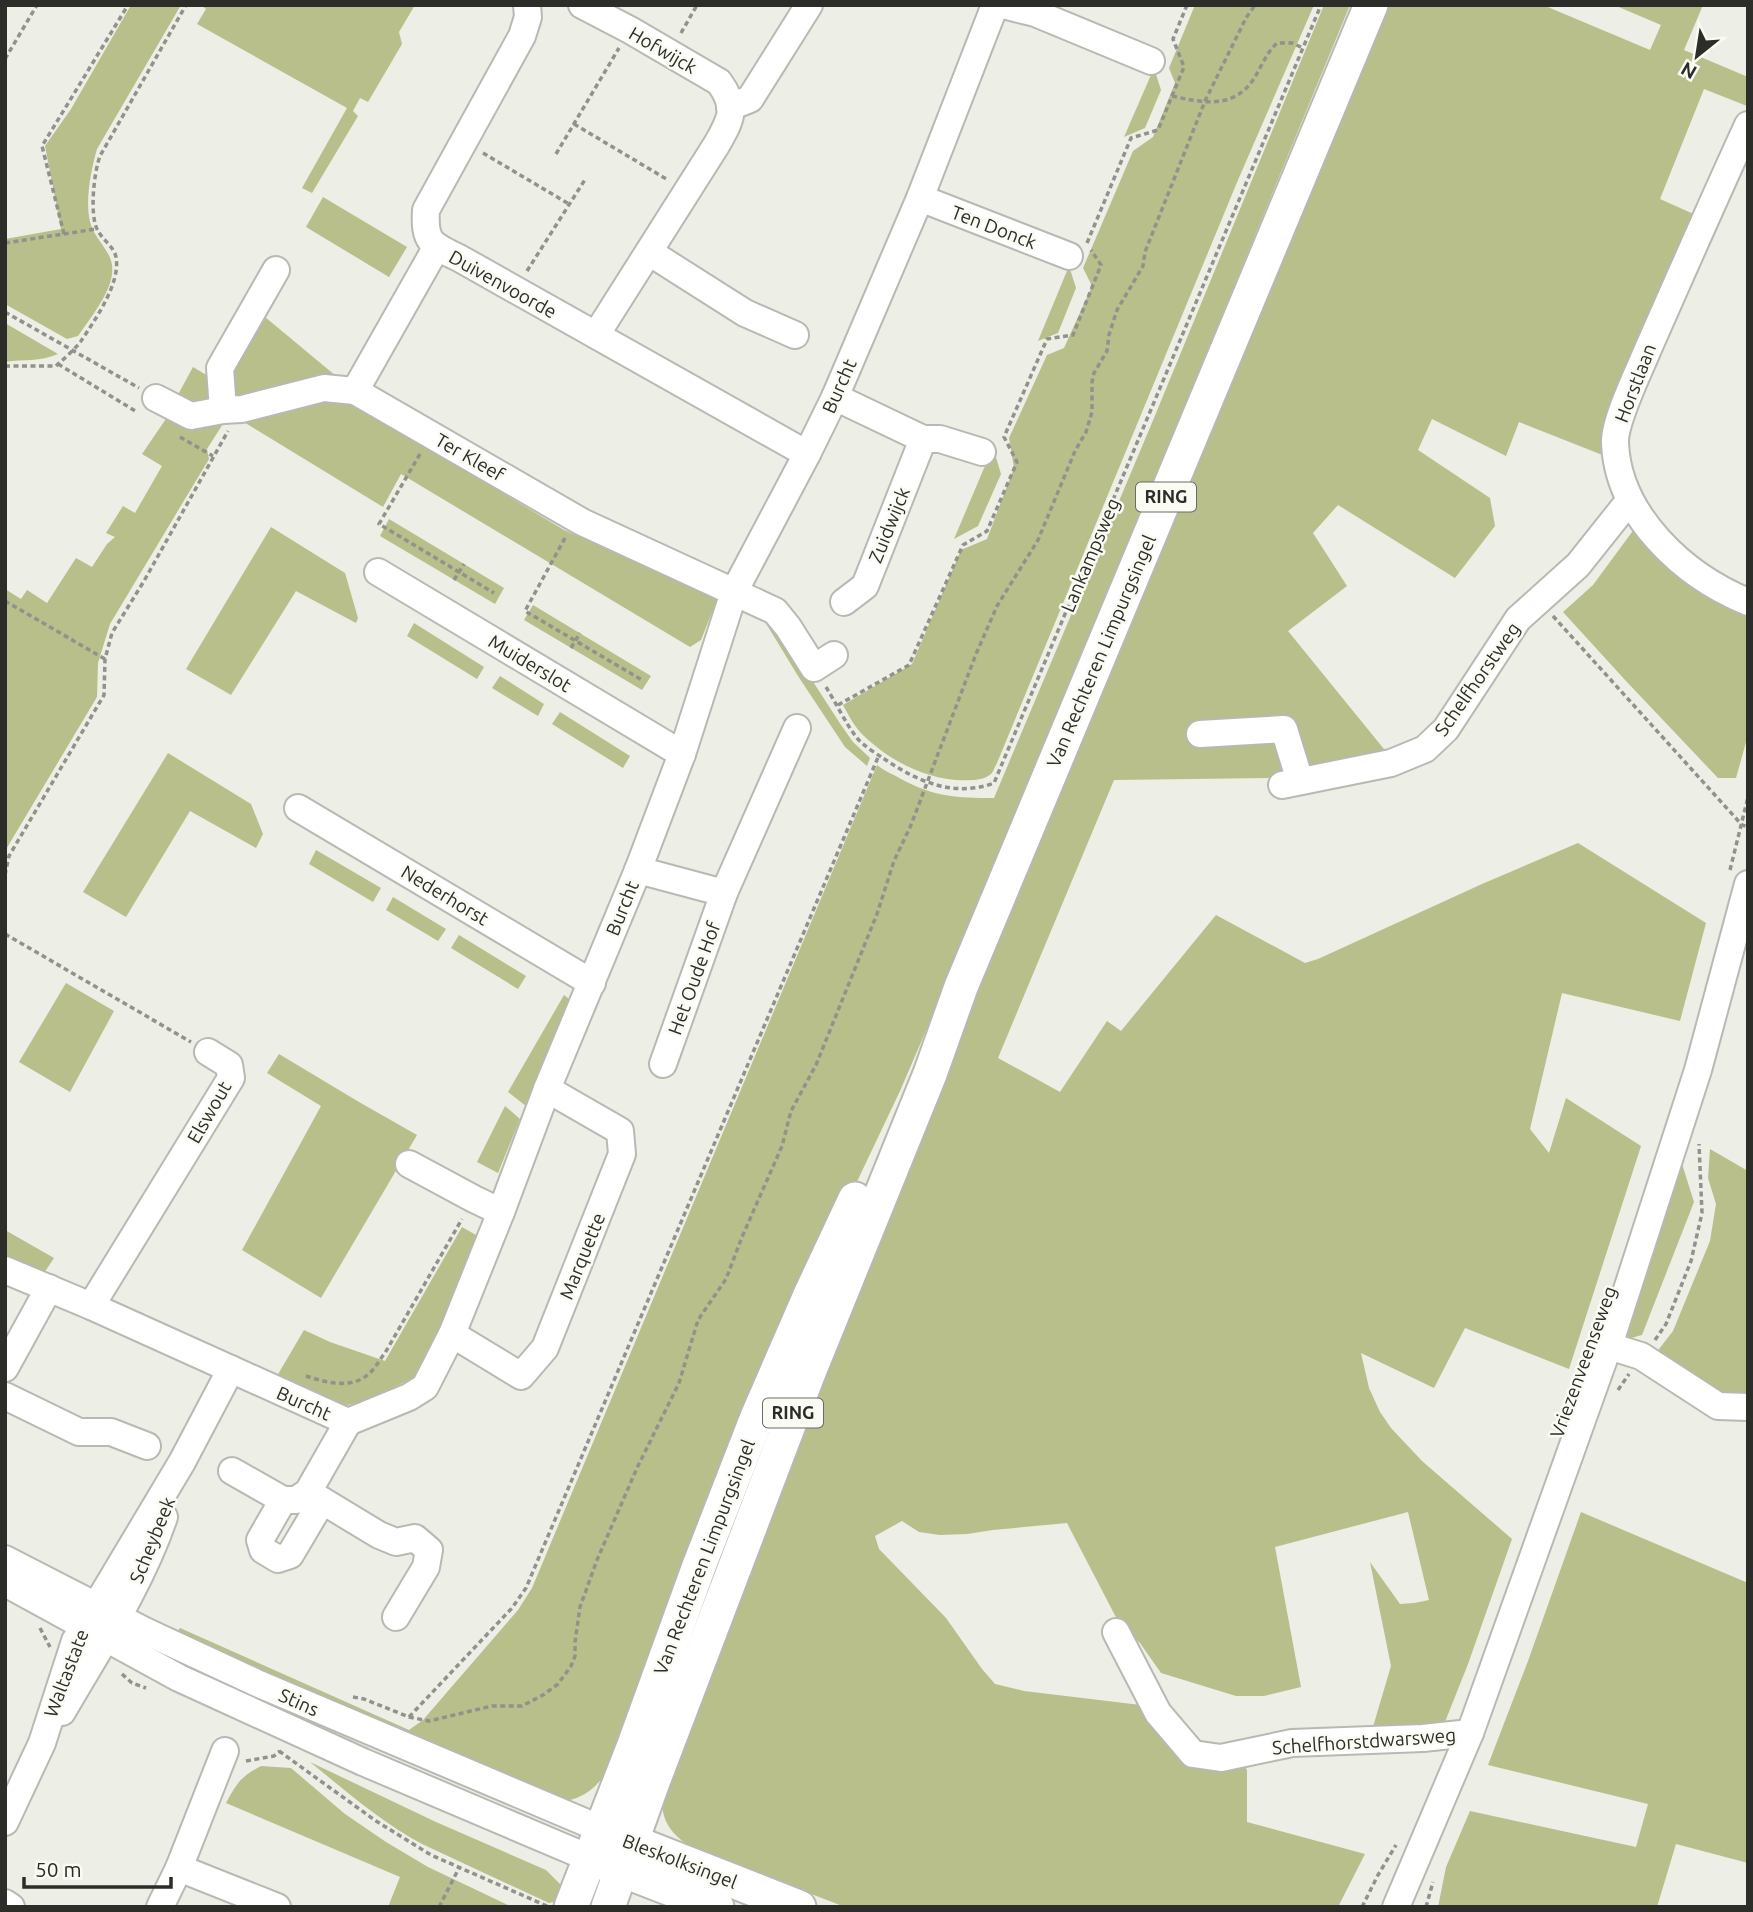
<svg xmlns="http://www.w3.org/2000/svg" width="1753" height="1912" font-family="Ubuntu,sans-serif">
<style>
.green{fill:#b8bf8a}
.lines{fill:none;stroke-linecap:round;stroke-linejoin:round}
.minor-casing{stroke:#b8b9b2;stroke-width:30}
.major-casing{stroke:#b8b9b2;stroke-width:37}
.path{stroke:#91928c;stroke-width:3.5;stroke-dasharray:5 3.5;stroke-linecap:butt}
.minor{stroke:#fff;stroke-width:26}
.major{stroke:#fff;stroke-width:33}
.labels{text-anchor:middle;stroke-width:5;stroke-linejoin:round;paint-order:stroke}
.shield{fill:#fafbf3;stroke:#6a6a66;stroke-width:2}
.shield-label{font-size:18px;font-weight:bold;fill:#2c2c29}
.street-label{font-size:19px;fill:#2c2c29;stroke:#fafbf3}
</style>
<rect width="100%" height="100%" fill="#edeee6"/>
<!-- green -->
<g class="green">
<path d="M131,5H181L97,149C91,170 84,204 91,225C97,243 115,253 112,274C110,294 89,320 78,336L67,339L5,304V239L61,229L45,146L71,109Z"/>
<path d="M201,5H415L399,32L402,44L368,102L360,98L353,111L358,116L312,193L302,188L347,108L197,24L206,9Z"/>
<path d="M1195,5H1314L1238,180L997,763C995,766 994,770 992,773C987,778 979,780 972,780C933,783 892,763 864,736C855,728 849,716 843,705L912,664L961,550L987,539L1014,468L1009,438L1047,355L1064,348L1092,286L1083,268L1133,151L1153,137L1175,83L1169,68Z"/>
<path d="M1324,5H1350L946,984L900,1091L844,1209L606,1774C590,1793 584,1797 559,1803L351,1716L177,1632L180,1628L409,1730L423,1720L518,1610L532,1588L877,765C884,771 893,774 901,779C935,797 956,798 994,798L1154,418Z"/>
<path d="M1386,5H1543L1650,50L1661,25L1614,5H1703L1684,50L1748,77V105L1747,106L1704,89L1660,199L1698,216L1605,456L1519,422L1506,456L1432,419L1418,450L1490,498L1495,526L1455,578L1338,505L1313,533L1347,586L1288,631L1388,754L1268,778L1114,780L998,1058L1060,1092L1107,1021L1121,1031L1216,915L1305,963L1318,959L1482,884L1578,843L1706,923L1680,1021L1562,993L1530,1129L1549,1153L1566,1098L1641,1146L1569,1369L1465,1328L1434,1388L1361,1353L1369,1388L1380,1412L1391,1428L1422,1461L1512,1539L1468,1664L1443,1727L1372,1730L1391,1666L1370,1562L1400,1604L1414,1603L1429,1600L1408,1512L1275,1547L1301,1687L1264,1696H1236L1161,1673L1140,1643L1120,1625L1067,1523L993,1530L967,1534L940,1535L919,1532L902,1521L875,1536L879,1549L946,1618L982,1669L995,1684L1024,1691L1149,1706L1174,1741L1236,1750L1247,1770V1822L1365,1854L1338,1907H845L694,1849C673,1836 659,1821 663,1795L801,1434L1005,925Z"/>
<path d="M1154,68L1161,90L1145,128L1124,137Z"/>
<path d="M323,197L407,247L389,277L306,227Z"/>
<path d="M1069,266L1076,288L1058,333L1038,341Z"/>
<path d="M259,312L336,376L228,403L223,369Z"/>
<path d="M5,323L58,354C39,362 25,359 5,362Z"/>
<path d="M193,367L208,376L213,393L199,407L174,402Z"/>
<path d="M329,393L348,400L564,530L718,597L701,640L690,647L401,474L383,507L239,419Z"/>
<path d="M172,410L226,419L207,449L209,459L110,624L98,663L97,697L5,851V589L21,599L27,590L47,603L76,558L92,567L107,544L115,537L106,533L123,506L135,513L162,466L142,454Z"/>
<path d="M993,447L1001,474L978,526L954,539Z"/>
<path d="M389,519L504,588L495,604L380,536Z"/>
<path d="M271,527L345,573L358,618L356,623L296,591L231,695L186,669Z"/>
<path d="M1635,528L1748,613V735L1736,778H1718L1626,681L1563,612L1593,585Z"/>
<path d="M533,605L651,676L642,690L524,620Z"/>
<path d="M768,612L841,725L853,742L870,758L867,766L845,747L798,676L764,620Z"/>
<path d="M414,623L484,667L477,679L407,636Z"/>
<path d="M500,676L544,704L538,716L492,688Z"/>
<path d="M560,712L630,756L623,768L552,724Z"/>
<path d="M168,753L251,804L263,834L256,848L190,811L126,917L83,892Z"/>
<path d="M316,850L381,888L373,902L309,864Z"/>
<path d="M393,897L446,929L438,941L386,910Z"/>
<path d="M459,935L526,976L518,989L451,948Z"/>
<path d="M66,983L114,1011L70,1092L19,1062Z"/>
<path d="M564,995L569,999L526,1106L508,1092Z"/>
<path d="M279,1054L359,1102L417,1135L321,1298L242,1250L321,1106L267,1073Z"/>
<path d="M505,1106L520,1119L498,1173L477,1162Z"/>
<path d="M1710,1149L1748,1171V1397H1718L1652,1358L1673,1331L1710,1241L1716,1204L1708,1178Z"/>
<path d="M1682,1164L1694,1202L1642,1335L1620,1341Z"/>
<path d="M462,1227L476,1235L434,1353L418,1376L360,1403L347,1405L331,1401L277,1376L304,1330L330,1342L385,1361Z"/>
<path d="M5,1230L54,1258L44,1273L5,1257Z"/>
<path d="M1581,1512L1748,1583V1863L1676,1844L1657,1907H1438L1446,1867L1470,1811L1636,1847L1648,1804L1488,1765L1528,1661Z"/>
<path d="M310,1762L436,1822L546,1870L568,1892L557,1901L549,1903L422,1844C381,1822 346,1791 310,1762Z"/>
<path d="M261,1766L291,1768L345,1814L386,1842L428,1867L512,1907H388L400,1877L226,1803C237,1783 240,1777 261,1766Z"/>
</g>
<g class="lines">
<defs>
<g id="minor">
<path d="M527,5L528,17L522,36L426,210C424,242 431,245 459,258L807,454"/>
<path d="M582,5L630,30L719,82C738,108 731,119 717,144L596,335"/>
<path d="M1003,5L1035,13L1151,61"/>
<path d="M730,107L750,99L809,5"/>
<path d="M1748,125C1714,199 1681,274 1648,349C1639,371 1614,421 1615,443C1618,516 1684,576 1748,602"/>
<path d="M920,198L1069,256"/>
<path d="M436,248L355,391L582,522L775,611L788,627L814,668L834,655"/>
<path d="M649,252L745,313L795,335"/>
<path d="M276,270L220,368L223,410L242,409L324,388L355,391"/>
<path d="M835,397L923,439H940L982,452"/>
<path d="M156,398L191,416L223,410"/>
<path d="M378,572L682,754"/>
<path d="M844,602L865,586L923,439"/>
<path d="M1200,734L1284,729L1300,781"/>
<path d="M1282,785L1391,763L1425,749L1446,729L1518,619L1578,565L1629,501"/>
<path d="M298,808L592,983"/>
<path d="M638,870L724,893"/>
<path d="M663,1064L724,893L797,728"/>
<path d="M409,1164L474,1199L501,1212"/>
<path d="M5,1270L91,1306L348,1422L409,1397L425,1387L452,1334L501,1212L547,1089L638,870L682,754L734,592L807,454L835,397L920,198L995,5"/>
<path d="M91,1306L231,1078L229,1065L208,1052"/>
<path d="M452,1334L521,1376L545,1348L622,1154L620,1131L547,1089"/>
<path d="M1609,1346L1641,1356L1718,1406L1748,1407"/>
<path d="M5,1368L49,1288"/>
<path d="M5,1396L79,1432H111L147,1446"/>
<path d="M232,1471L283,1500H296L308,1492L348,1422"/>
<path d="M308,1492L379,1535L396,1542L415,1538L429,1550L426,1567L396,1617"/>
<path d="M283,1500L260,1540L263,1550L278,1559L290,1555L322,1501"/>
<path d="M5,1559L145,1631L259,1684L601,1829"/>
<path d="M5,1583L179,1678L363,1762L589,1858"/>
<path d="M1116,1632L1158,1713L1193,1754L1221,1758L1292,1743L1423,1738L1470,1733"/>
<path d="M62,1712C99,1648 140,1587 164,1517"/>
<path d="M5,1822L42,1743L75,1641L182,1462L231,1369"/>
<path d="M179,1868L277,1907"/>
<path d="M5,1903L11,1907"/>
<path d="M160,1907L179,1868L225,1751"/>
<path d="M1396,1907L1470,1733L1611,1339L1698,1070L1748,884"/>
</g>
<g id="major">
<path d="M613,1834L799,1907"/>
<path d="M601,1862L717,1907"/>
<path d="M571,1907L634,1745L699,1566L757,1417L810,1295L855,1199"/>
<path d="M608,1907L653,1782L808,1375L930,1074L961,987L1371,5"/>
</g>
</defs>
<!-- minor casing -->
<use href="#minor" class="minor-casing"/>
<!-- major casing -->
<use href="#major" class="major-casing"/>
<!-- path -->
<g class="path">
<path d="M681,33L697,5"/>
<path d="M5,59L37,5"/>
<path d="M1172,96C1203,103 1233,109 1253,80C1261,68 1266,53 1277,43H1292L1303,48"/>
<path d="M574,124L668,180"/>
<path d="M483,153L569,204"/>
<path d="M556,154L619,48"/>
<path d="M64,234L42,146L128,5"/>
<path d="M5,243L96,229"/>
<path d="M1087,243L1131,138L1158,130L1184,67L1173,39L1187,5"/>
<path d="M527,271L586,178"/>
<path d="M5,312L139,388"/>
<path d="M58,364L137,412"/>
<path d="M5,366H56L58,364C66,357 75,349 81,341C95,320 121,283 116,257C114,247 103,240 98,231C89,216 94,172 100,156L186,5"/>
<path d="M180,437L213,456"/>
<path d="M420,454L379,524L494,593"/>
<path d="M565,538L525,611L642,680"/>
<path d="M454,580L464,564"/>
<path d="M5,601L105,659"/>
<path d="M1553,616L1742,825L1748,827"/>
<path d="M571,648L580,633"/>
<path d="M826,687C836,703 846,724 857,738C864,746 875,753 883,758C916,781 954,798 994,783L1321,5"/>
<path d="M838,705L909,665L963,545L987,531L1017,462L1004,437L1047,339L1073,335L1101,265L1091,250"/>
<path d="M1730,870L1748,797"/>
<path d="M5,875L9,856L104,695L105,659L112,633L144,581L228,431"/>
<path d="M5,934L191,1042"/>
<path d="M1655,1340L1666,1324L1691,1261L1702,1213L1699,1144"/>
<path d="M306,1376C327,1383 353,1390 371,1372C376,1367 380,1359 385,1353L462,1219"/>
<path d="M1618,1390L1629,1374"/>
<path d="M40,1628L50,1647"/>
<path d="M122,1674L132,1683L146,1688"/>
<path d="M353,1697L364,1699L409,1717L429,1721L492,1706H522L543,1695L558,1684L571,1666L575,1656V1642L580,1607L597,1560L637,1468L679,1383L698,1320L726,1279L742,1237L782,1146L791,1111L816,1065L877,914L894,861L911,825L976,654L997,606L1038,540L1075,451L1086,432L1092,412V382L1094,373L1107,351L1109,335L1117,310L1143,266L1145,252L1205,101L1246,18L1255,5"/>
<path d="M409,1717L512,1608L526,1588L879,755"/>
<path d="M279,1751L376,1821L431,1855L547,1906"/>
<path d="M246,1761L274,1756L280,1751"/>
<path d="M439,1907L459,1868"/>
<path d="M1362,1907L1378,1875L1396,1845"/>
<path d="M1426,1907L1433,1882"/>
</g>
<!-- minor -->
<use href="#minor" class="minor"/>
<!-- major -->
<use href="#major" class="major"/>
</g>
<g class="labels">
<!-- shield labels -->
<g class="shield">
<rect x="1136" y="482.5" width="60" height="29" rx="5"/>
<rect x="763" y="1398.5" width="60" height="29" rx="5"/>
</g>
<g class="shield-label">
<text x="1166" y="503">RING</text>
<text x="793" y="1419">RING</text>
</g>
<!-- street labels -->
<g class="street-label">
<text transform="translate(663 50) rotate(30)" y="7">Hofwijck</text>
<text transform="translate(994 227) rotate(21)" y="7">Ten Donck</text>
<text transform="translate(503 284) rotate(29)" y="7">Duivenvoorde</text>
<text transform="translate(1635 383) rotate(-69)" y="7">Horstlaan</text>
<text transform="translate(839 386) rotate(-66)" y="7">Burcht</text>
<text transform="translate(470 457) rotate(30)" y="7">Ter Kleef</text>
<text transform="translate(889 525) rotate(-68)" y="7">Zuidwijck</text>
<text transform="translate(1090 555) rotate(-67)" y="7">Lankampsweg</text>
<text transform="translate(1101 651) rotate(-67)" y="7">Van Rechteren Limpurgsingel</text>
<text transform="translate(530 663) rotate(31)" y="7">Muiderslot</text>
<text transform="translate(1477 679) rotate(-55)" y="7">Schelfhorstweg</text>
<text transform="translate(445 895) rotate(31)" y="7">Nederhorst</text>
<text transform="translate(622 908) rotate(-68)" y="7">Burcht</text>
<text transform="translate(694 978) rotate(-70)" y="7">Het Oude Hof</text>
<text transform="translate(209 1112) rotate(-60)" y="7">Elswout</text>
<text transform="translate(582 1256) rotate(-68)" y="7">Marquette</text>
<text transform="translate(1583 1362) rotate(-70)" y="7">Vriezenveenseweg</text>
<text transform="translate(304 1403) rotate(24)" y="7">Burcht</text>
<text transform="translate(152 1540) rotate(-68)" y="7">Scheybeek</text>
<text transform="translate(704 1557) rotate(-69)" y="7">Van Rechteren Limpurgsingel</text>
<text transform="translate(66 1673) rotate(-69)" y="7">Waltastate</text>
<text transform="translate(299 1702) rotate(24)" y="7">Stins</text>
<text transform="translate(1364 1741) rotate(-4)" y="7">Schelfhorstdwarsweg</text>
<text transform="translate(680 1861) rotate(21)" y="7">Bleskolksingel</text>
</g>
</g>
<!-- border -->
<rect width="1753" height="1912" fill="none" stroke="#2c2c29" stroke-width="14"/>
<!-- north arrow -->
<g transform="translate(1697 56) rotate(210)" stroke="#fafbf3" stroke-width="5" paint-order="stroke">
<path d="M0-5L12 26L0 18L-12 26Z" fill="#2c2c29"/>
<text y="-10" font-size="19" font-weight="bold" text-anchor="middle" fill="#2c2c29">N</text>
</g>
<!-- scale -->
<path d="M24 1877v10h147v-10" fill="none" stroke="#2c2c29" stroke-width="3.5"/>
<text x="35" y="1877" font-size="21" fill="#2c2c29" stroke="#fafbf3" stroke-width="5" paint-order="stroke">50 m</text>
</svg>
